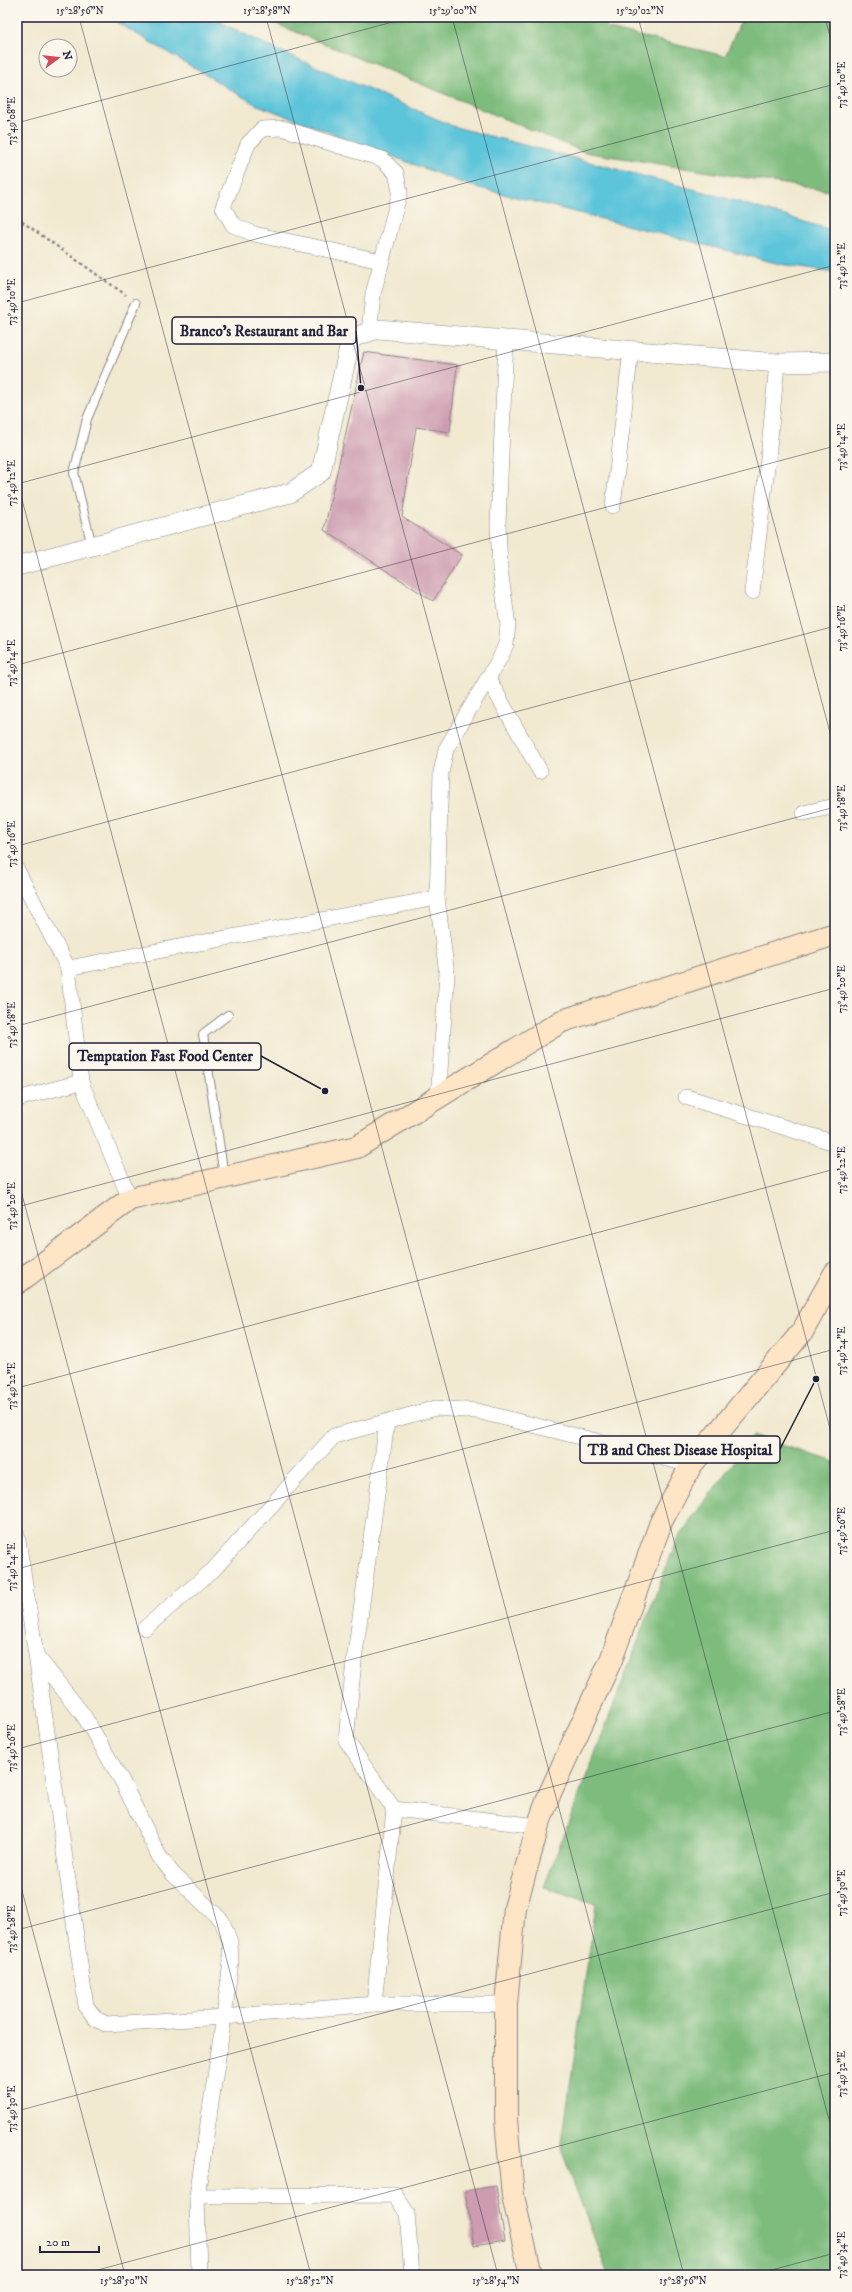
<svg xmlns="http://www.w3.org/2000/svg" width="852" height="2292" font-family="'IM FELL DW Pica',serif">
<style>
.forest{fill:#7ebc7d;stroke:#506f5c}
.water{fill:#5dc5da;stroke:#40748a}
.building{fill:#cd9cb0}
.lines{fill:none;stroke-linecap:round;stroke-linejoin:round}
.service-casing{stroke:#8a8686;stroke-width:10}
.minor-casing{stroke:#8a8686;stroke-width:16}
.tertiary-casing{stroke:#8a8686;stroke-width:20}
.secondary-casing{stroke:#8a8686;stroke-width:24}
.path{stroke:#8a8686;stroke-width:2.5;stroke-dasharray:3 3;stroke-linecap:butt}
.service{stroke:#fff;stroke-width:8}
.minor{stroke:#fff;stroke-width:15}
.tertiary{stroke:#fff;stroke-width:19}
.secondary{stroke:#fee5c5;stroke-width:22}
.ticks{fill:none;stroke:#22223b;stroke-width:1;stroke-opacity:0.45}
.leader{fill:none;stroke:#22223b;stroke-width:1.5}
.callout-dot{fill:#22223b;stroke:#fbf7ec;stroke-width:1.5}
.callout{fill:#fbf7ec;stroke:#22223b;stroke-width:1.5}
.callout-label{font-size:15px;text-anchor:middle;font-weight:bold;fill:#22223b}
.neatline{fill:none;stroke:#22223b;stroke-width:1.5}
.ticks-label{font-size:10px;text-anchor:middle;fill:#22223b}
</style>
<rect width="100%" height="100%" fill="#fbf7ec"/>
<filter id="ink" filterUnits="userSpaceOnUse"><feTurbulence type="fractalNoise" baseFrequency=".025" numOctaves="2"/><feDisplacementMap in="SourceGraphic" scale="8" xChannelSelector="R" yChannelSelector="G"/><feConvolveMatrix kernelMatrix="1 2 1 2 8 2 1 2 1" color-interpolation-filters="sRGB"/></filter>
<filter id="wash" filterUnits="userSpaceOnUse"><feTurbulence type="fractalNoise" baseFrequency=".012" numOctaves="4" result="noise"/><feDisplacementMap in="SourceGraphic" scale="16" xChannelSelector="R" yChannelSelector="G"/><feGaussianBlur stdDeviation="0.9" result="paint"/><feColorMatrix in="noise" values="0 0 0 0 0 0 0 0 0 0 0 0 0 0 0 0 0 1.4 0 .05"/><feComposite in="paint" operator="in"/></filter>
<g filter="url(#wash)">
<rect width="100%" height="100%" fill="#f1e9d0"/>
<!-- forest -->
<g class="forest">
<path d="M260,17H609L605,28L725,56L743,17H835V192L584,152Z"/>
<path d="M753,1436L835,1462V2275H608L561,2149L596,1904L544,1887L677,1539Z"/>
</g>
<!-- water -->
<path class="water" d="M108,17H210L273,48L455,127L708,193L835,231V272L780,264L468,185L255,104Z"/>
<g id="blocks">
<!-- building -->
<g class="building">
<path d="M364,352L457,365L450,432L416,427L402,517L462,555L433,601L324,530Z"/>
<path d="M496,2186L505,2241L474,2246L465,2191Z"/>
</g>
</g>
</g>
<g filter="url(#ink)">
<use href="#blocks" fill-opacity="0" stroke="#8a8686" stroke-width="1"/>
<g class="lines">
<defs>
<g id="service">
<path d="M92,546L74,473L87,419L136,303"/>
<path d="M224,1176L203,1034L228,1015"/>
</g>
<g id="minor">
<path d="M369,332L373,294L400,192L396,173L382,159L282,128L262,129L248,144L223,207L233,225L254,234L381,261"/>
<path d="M613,506L631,350"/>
<path d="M752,592L768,459L777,363"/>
<path d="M488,678L540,771"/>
<path d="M804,813L835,806"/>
<path d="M17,870L68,968"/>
<path d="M686,1097L835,1143"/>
<path d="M438,1098L447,974L437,898L441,773L446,749L501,656L506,644L508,625L500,569L498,524L506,339"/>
<path d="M17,1099L81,1082"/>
<path d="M130,1199L81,1082L68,968L437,898"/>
<path d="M387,1422L354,1661L346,1740L394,1809L538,1826"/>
<path d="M17,1534L36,1655L84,1716L122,1781L159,1856L173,1874L222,1921L230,1942L231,1961L224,2017L106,2024L96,2019L86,2006L36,1655"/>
<path d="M145,1628L213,1570L334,1436L436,1408L477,1411L691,1465"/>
<path d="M374,2004L394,1809"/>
<path d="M197,2196L395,2195L407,2213L412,2275"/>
<path d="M199,2275L197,2196L224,2017L374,2004H506"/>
</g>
<path id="tertiary" d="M17,566L290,493L321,472L351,338L378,329L777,363L835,362"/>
<g id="secondary">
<path d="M17,1283L130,1199L357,1147L562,1021L835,934"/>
<path d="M531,2275L513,2196L506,2119V2004L515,1908L538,1826L550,1793L611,1660L661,1522L691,1465L802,1332L835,1273"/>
</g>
</defs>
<!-- service casing -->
<use href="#service" class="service-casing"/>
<!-- minor casing -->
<use href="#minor" class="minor-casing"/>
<!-- tertiary casing -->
<use href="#tertiary" class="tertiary-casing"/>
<!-- secondary casing -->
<use href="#secondary" class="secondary-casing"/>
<!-- path -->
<path class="path" d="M17,218L126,295"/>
<!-- service -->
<use href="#service" class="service"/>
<!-- minor -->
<use href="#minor" class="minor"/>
<!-- tertiary -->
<use href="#tertiary" class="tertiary"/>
<!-- secondary -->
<use href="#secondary" class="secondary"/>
</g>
</g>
<!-- ticks -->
<path class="ticks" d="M79,17L684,2275M266,17L835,2142M452,17L835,1447M638,17L835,751M825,17L835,55M17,123L411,17M17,303L835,84M17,481L498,2275M17,484L835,265M17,665L835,446M17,846L835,626M17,1026L835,807M17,1176L311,2275M17,1207L835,988M17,1388L835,1169M17,1569L835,1349M17,1749L835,1530M17,1872L125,2275M17,1930L835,1711M17,2111L835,1892M79,2275L835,2072M753,2275L835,2253"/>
<!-- callouts -->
<path class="leader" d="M361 388L356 331M325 1091L261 1056M816 1379L780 1449"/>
<g class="callout-dot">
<circle cx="361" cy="388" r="4"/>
<circle cx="325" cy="1091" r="4"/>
<circle cx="816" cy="1379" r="4"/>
</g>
<g class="callout">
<rect x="172" y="317" width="184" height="27" rx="4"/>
<rect x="69" y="1043" width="192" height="27" rx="4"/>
<rect x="580" y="1436" width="200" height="27" rx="4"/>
</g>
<g class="callout-label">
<text x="264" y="336">Branco's Restaurant and Bar</text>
<text x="165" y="1061">Temptation Fast Food Center</text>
<text x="680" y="1455">TB and Chest Disease Hospital</text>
</g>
<!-- margin -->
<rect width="852" height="2292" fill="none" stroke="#fbf7ec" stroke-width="44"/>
<!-- north arrow -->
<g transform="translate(58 58) rotate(75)"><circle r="19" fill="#fbf7ec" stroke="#a4a2a5"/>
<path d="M0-3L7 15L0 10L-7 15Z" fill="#d1495b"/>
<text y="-6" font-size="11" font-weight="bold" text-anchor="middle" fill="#22223b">N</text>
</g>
<!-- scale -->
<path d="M40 2246v6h59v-6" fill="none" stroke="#22223b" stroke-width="2"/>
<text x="46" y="2246" font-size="12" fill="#22223b" stroke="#fbf7ec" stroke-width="3" paint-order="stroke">20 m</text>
<rect x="22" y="22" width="808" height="2248" class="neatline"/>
<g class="ticks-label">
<text x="80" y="14">15°28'56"N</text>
<text x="267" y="14">15°28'58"N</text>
<text x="453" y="14">15°29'00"N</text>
<text x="640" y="14">15°29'02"N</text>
<text transform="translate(841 85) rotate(-90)" y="4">73°49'10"E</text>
<text transform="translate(11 121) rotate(-90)" y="4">73°49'08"E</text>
<text transform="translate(841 266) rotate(-90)" y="4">73°49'12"E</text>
<text transform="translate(11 302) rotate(-90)" y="4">73°49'10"E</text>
<text transform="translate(841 447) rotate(-90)" y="4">73°49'14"E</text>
<text transform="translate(11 483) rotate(-90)" y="4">73°49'12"E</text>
<text transform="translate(841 628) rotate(-90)" y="4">73°49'16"E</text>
<text transform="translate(11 663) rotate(-90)" y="4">73°49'14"E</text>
<text transform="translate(841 808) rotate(-90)" y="4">73°49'18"E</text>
<text transform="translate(11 844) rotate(-90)" y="4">73°49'16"E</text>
<text transform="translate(841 989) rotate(-90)" y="4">73°49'20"E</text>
<text transform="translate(11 1025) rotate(-90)" y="4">73°49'18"E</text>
<text transform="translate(841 1170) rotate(-90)" y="4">73°49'22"E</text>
<text transform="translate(11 1206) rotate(-90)" y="4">73°49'20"E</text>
<text transform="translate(841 1351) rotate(-90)" y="4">73°49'24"E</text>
<text transform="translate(11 1386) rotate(-90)" y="4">73°49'22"E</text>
<text transform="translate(841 1531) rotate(-90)" y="4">73°49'26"E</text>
<text transform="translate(11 1567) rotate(-90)" y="4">73°49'24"E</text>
<text transform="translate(841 1712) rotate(-90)" y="4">73°49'28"E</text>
<text transform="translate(11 1748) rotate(-90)" y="4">73°49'26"E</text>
<text transform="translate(841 1893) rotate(-90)" y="4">73°49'30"E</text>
<text transform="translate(11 1929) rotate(-90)" y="4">73°49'28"E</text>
<text transform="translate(841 2074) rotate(-90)" y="4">73°49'32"E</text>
<text transform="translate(11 2109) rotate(-90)" y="4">73°49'30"E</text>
<text transform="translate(841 2255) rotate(-90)" y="4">73°49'34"E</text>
<text x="124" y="2284">15°28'50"N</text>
<text x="310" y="2284">15°28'52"N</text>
<text x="496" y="2284">15°28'54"N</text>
<text x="683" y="2284">15°28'56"N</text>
</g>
</svg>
